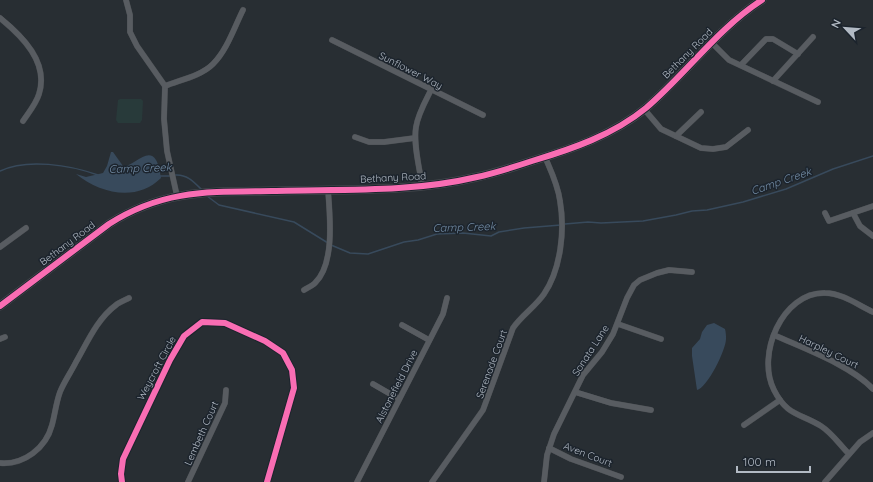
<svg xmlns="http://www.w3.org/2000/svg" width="873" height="482" font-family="Quicksand,sans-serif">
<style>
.green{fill:#283a3a}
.water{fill:#384a5c}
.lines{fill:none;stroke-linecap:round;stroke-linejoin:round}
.stream{stroke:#384a5c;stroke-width:1.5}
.street-casing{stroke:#464a4e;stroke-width:6}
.secondary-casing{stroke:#464a4e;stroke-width:9}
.street{stroke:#585c61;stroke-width:5.5}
.secondary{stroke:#5c6066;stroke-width:8}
.cycleway-casing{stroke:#1c242d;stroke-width:8}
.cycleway{stroke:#f96db3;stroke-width:6}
.labels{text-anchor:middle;stroke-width:3;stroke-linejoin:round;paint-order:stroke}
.street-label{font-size:10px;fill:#b2bac4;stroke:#1c242d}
.water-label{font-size:11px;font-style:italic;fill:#748da6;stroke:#1c242d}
</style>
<rect width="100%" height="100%" fill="#282e33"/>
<!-- green -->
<path class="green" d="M120,99H141L143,101L142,120L140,123H118L116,120L118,100Z"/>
<!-- water -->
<g class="water">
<path d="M111,152H113L123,166C133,167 148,146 156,160C159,165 160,173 161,178C137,202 101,194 76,174L86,177L103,173L107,166Z"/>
<path d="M714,323L725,329C726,333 726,336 726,339C726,350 707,388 697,390L692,356V348L700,339L702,332L707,325Z"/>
</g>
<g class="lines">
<!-- stream -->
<g class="stream">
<path d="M0,171C27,158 70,165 98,175"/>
<path d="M175,175C187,174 194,182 202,190"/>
<path d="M159,176H171"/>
<path d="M207,196L219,205L294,222L328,243"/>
<path d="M565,224L588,222L601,223L643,221L676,215L692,211L707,210L743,202L786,189L833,169L873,156"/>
<path d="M331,245L350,253L368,254L404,242L418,240L437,234L463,233L491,236L499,232L524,228L561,225"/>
</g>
<defs>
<g id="street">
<path d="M126,0L130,15V32L137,46L165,86L164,119L167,151L177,196"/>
<path d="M0,18C22,36 49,62 39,94C36,104 29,112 23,121"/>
<path d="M332,40L483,115"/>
<path d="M711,42L729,60L818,102"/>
<path d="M741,65L766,39H773L798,54"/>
<path d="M773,81L813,37"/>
<path d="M165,86C180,80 201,76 213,64C227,50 234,28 243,10"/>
<path d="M644,109L661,129L701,148L713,149L726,147L748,130"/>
<path d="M676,136L701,112"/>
<path d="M355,137L369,142H384L415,138"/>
<path d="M422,186C420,169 413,145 416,127C418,114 425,102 431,90"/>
<path d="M825,213L829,221L873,206"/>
<path d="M853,213L860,226L873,236"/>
<path d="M0,247L26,228"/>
<path d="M304,290C307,288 312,286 315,283C335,264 330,216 328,190"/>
<path d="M618,324L661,339"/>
<path d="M402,325L429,340"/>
<path d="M774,335C805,349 850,365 873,389"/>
<path d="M0,339L5,337"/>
<path d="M373,384L399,399"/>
<path d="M575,392L611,403L651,410"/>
<path d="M744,425L780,400"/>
<path d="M549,448L571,459L621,477"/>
<path d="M849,454C840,445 832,433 821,426C800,413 787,416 774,390C756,355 782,292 825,293C842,293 858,305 873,312"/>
<path d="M0,463C24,465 46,448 52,425C55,414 56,403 60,392C64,382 71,372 76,362C87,343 97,319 116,305C119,302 125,300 129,298"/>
<path d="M122,482L121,474L123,459L170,360L184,336L202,322L225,323L265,341L283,353L292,370L294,388L267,482"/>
<path d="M188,482L225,403L226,390"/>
<path d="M357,482L443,314L447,298"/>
<path d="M432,482L483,410L513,328C522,315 535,307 544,294C561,269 565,230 560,201C558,185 551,171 545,157"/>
<path d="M544,482L547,455L554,434L583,375L602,352L613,334L627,298L634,285L640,280L657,273L669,270L692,272"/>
<path d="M825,482L860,442L873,433"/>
</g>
<path id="secondary" d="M0,306L109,224C164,189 210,192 272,191C340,189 410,193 477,177C496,173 514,167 532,161C572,149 613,135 646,108C686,74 717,29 762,0"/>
</defs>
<!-- street casing -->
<use href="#street" class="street-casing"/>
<!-- secondary casing -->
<use href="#secondary" class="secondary-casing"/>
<!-- street -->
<use href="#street" class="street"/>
<!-- secondary -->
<use href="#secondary" class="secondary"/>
<defs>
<g id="cycleway">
<path d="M0,306L109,224C164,189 210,192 272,191C340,189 410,193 477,177C496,173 514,167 532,161C572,149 613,135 646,108C686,74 717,29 762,0"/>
<path d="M122,482L121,474L123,459L170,360L184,336L202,322L225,323L265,341L283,353L292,370L294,388L267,482"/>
</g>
</defs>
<!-- cycleway casing -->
<use href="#cycleway" class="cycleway-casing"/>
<!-- cycleway -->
<use href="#cycleway" class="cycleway"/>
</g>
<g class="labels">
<!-- street labels -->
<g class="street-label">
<text transform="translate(687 53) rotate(-45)" y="4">Bethany Road</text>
<text transform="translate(411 70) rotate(27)" y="4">Sunflower Way</text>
<text transform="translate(393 177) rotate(-3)" y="4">Bethany Road</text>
<text transform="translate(67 243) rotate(-37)" y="4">Bethany Road</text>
<text transform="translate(590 350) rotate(-57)" y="4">Sonata Lane</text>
<text transform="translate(829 351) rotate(26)" y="4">Harpley Court</text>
<text transform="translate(491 364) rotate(-70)" y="4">Serenade Court</text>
<text transform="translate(156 368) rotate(-62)" y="4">Weycroft Circle</text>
<text transform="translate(396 386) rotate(-63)" y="4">Alstonefield Drive</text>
<text transform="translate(201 433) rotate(-66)" y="4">Lembeth Court</text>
<text transform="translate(588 454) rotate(21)" y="4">Aven Court</text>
</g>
<!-- water labels -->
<g class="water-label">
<text transform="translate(140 168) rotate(-2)" y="4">Camp Creek</text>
<text transform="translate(781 181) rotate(-19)" y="4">Camp Creek</text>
<text transform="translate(464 227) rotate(-2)" y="4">Camp Creek</text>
</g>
</g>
<!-- north arrow -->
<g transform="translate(845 28) rotate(296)" stroke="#1c242d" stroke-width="3" paint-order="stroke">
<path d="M0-3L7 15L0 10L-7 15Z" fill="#b2bac4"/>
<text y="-6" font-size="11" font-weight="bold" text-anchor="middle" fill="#b2bac4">N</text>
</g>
<!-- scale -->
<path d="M737 466v6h73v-6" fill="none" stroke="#b2bac4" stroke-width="2"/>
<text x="743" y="466" font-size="12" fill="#b2bac4" stroke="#1c242d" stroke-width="3" paint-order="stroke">100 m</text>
</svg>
